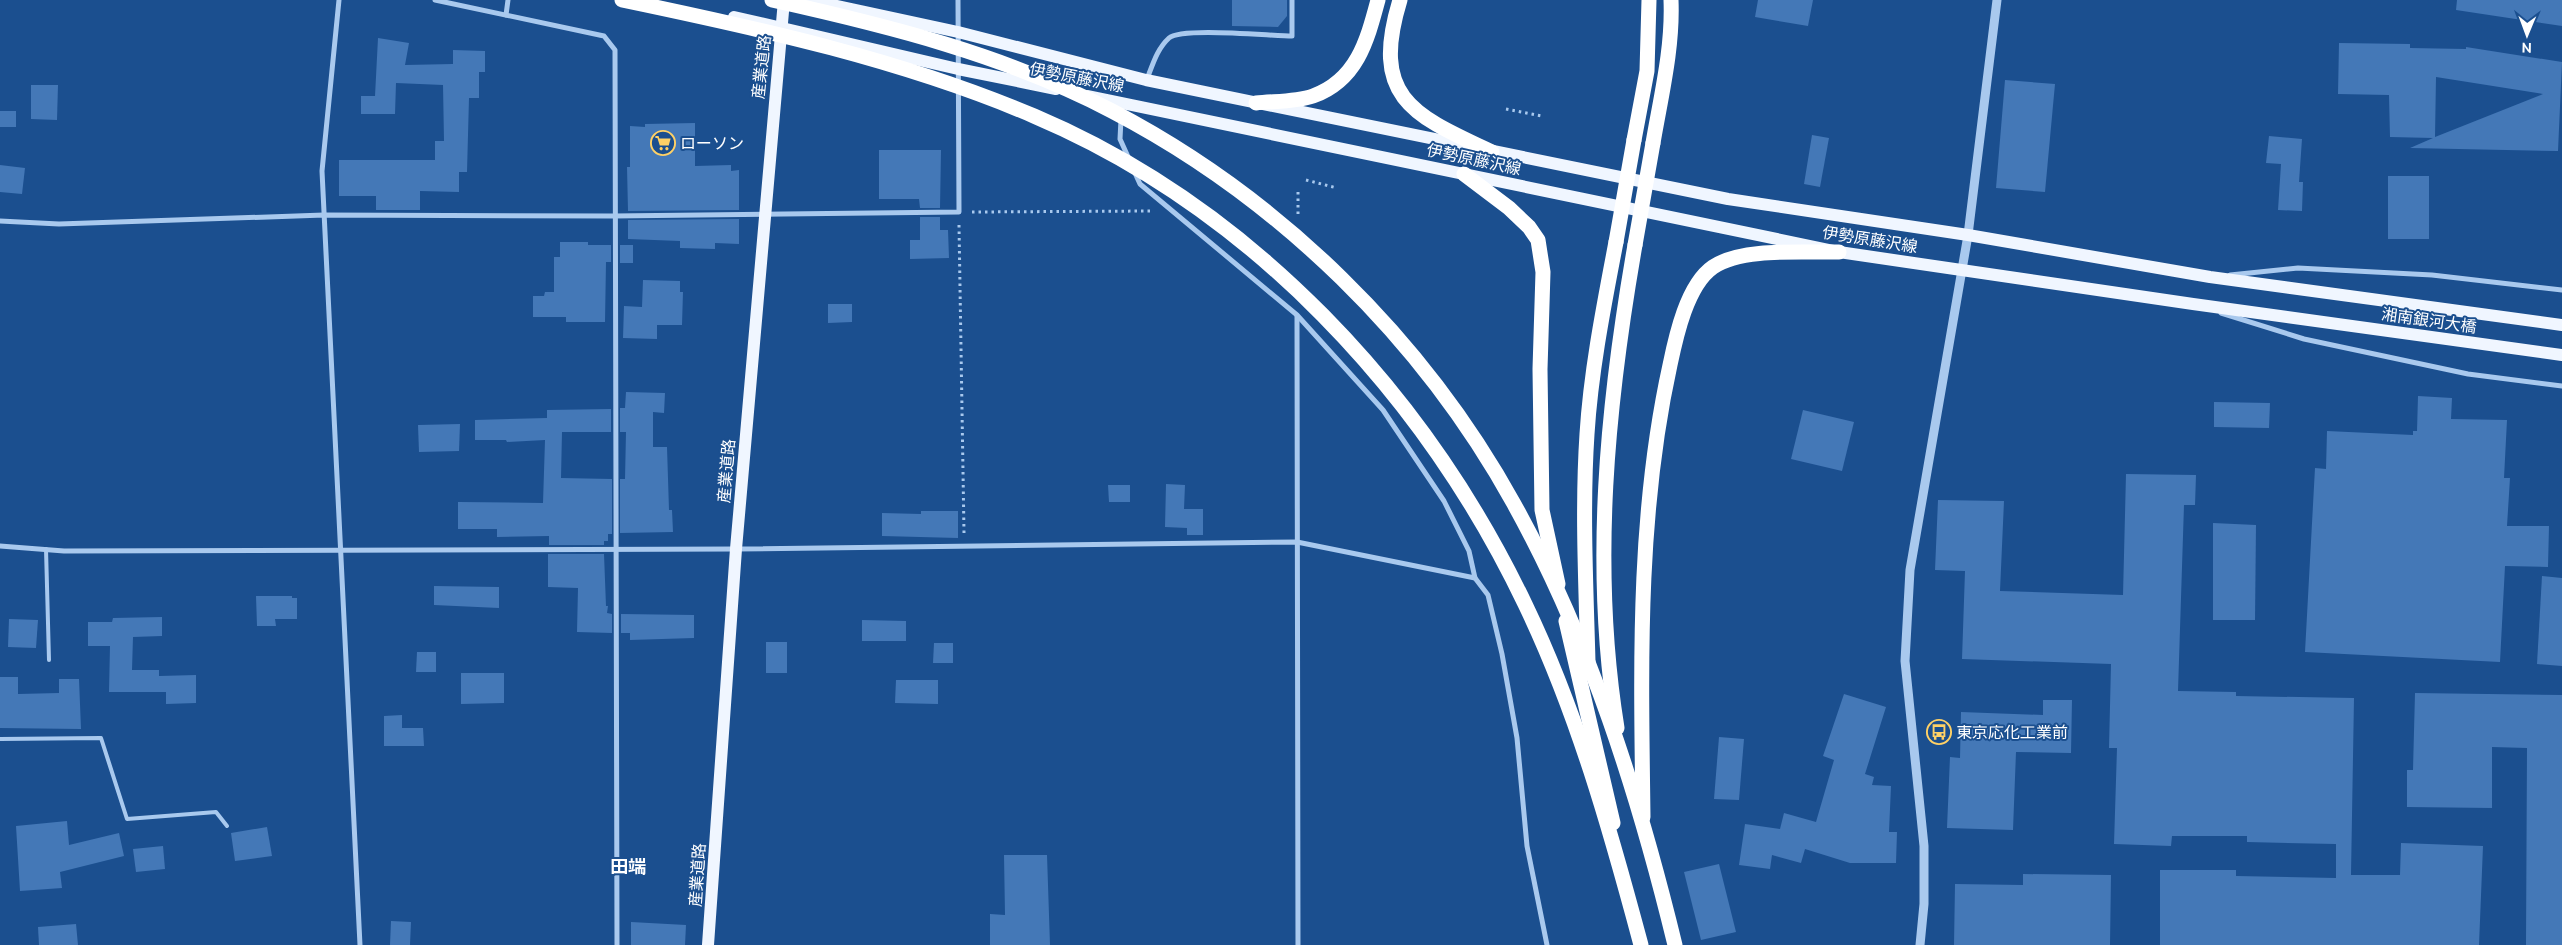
<svg xmlns="http://www.w3.org/2000/svg" width="2562" height="945" font-family="Ubuntu,'Noto Sans JP',sans-serif">
<style>
.building{fill:#4478b7;fill-rule:evenodd}
.lines{fill:none;stroke-linecap:round;stroke-linejoin:round}
.path{stroke:#a9c9ee;stroke-width:3;stroke-dasharray:2.5 4;stroke-linecap:butt}
.service{stroke:#a9c9ee;stroke-width:4}
.minor{stroke:#a9c9ee;stroke-width:5}
.tertiary{stroke:#a9c9ee;stroke-width:9}
.primary{stroke:#f0f6ff;stroke-width:12}
.motorway{stroke:#fff;stroke-width:15}
.motorway-bridge{stroke:#fff;stroke-width:15}
.labels{text-anchor:middle;stroke-width:4;stroke-linejoin:round;paint-order:stroke}
.street-label{font-size:16px;fill:#fff;stroke:#1b4f8f}
.poi-label{font-size:16px;fill:#fff;stroke:#1b4f8f;text-anchor:start}
.neighbourhood-label{font-size:18px;font-weight:bold;fill:#fff;stroke:#1b4f8f}
</style>
<rect width="100%" height="100%" fill="#1b4f8f"/>
<!-- building -->
<g class="building">
<path d="M1232,0H1287V16L1278,27L1232,26Z"/>
<path d="M1758,0H1813L1808,26L1755,17Z"/>
<path d="M2457,0H2562V26L2456,10Z"/>
<path d="M378,38L409,43L405,65L453,64V50L485,51V72H479V98H469L467,172H459V192L420,191V210H376V196H339V160H435V141H444L443,85L396,83L395,114H361V96H375Z"/>
<path d="M2339,43L2410,44V48L2466,49V47L2562,62L2558,151L2410,148L2433,138L2390,137L2389,95L2338,94ZM2436,77L2543,94L2435,137Z"/>
<path d="M2005,80L2055,84L2045,192L1996,188Z"/>
<path d="M31,85H58L57,120L31,119Z"/>
<rect x="0" y="111" width="16" height="16"/>
<path d="M695,123V166L731,165V171L739,170V210L628,211L627,167H630V126L645,127V124Z"/>
<path d="M1812,135L1829,138L1820,187L1804,184Z"/>
<path d="M2269,136L2302,139L2299,182H2303L2302,211L2278,210L2281,164L2266,163Z"/>
<path d="M879,150H941L940,208H920L919,199H879Z"/>
<path d="M0,165L25,168L22,194L0,192Z"/>
<rect x="2388" y="176" width="41" height="63"/>
<path d="M920,217H940V230H948L949,258L910,259V240H920Z"/>
<path d="M739,219V244L715,243V249L680,248V241L628,239V220Z"/>
<path d="M560,242H588V245H611V262H606L605,322H566V317H533V296H544L545,292H554V257H560Z"/>
<rect x="620" y="245" width="13" height="18"/>
<path d="M643,280L680,281V292H683L682,325H657V339L623,338L624,306L642,307Z"/>
<path d="M828,304H852V322L828,323Z"/>
<path d="M626,392L665,393L664,413L653,412V447H667L669,510H672L673,532L620,533V479H625L626,432H620V408H625Z"/>
<path d="M2418,396L2452,398L2451,419L2507,420L2504,478H2510L2507,526H2549L2548,567L2505,566L2500,662L2305,652L2315,468L2326,469L2327,431L2413,435V431H2417Z"/>
<path d="M2214,402L2270,403L2269,428L2214,427Z"/>
<path d="M611,409V432H562L561,478L612,479V534H608V541H604V545H549V536L497,537V529H458V502L543,503L545,440L507,442L506,440H475V420L547,418V410Z"/>
<path d="M1803,410L1854,422L1842,471L1791,459Z"/>
<path d="M460,424L459,451L419,452L418,425Z"/>
<path d="M2126,474L2196,475L2195,505H2184L2178,691L2236,692V696L2354,698L2351,875H2400L2401,843L2483,846L2479,945H2160V870H2236V876L2336,878V844L2247,842V836H2172L2171,846L2114,844L2117,748H2109L2111,664L1962,659L1965,571L1935,570L1938,500L2004,501L2000,591L2123,595Z"/>
<path d="M1166,484L1185,485L1184,509H1203V535H1187V528L1165,527Z"/>
<path d="M1108,485H1130V502H1109Z"/>
<path d="M921,511H958V538L882,536V513L921,514Z"/>
<path d="M2213,523L2256,525L2255,620H2213Z"/>
<path d="M548,554H604L606,606H608L607,613L612,614V633L577,632L578,588L548,587Z"/>
<path d="M2542,576L2562,578V666L2537,664Z"/>
<path d="M434,586L499,587V608L434,605Z"/>
<path d="M256,596H292V598H297V619H275L276,626H257Z"/>
<path d="M621,614L694,615V638L630,640V633H621Z"/>
<path d="M162,617V636L133,637L132,670H159V676L196,675V703L166,704V692H109L110,646H88V622H112L113,618Z"/>
<path d="M9,619L38,620L36,648L8,647Z"/>
<path d="M862,620L906,621V641H862Z"/>
<rect x="766" y="642" width="21" height="31"/>
<path d="M934,643H953V663H933Z"/>
<path d="M417,652H436V672H416Z"/>
<path d="M461,673H504V703L461,704Z"/>
<path d="M0,677H18V694L59,693V679H79L81,729L0,728Z"/>
<path d="M896,680H938V704L895,703Z"/>
<path d="M2415,693L2562,695V945H2526L2527,748L2492,747V808L2407,807V770H2413Z"/>
<path d="M1844,694L1886,707L1865,774L1874,777L1872,785L1891,786L1889,832H1897L1896,863H1850L1805,849L1801,863L1772,855L1770,869L1739,865L1745,824L1780,829L1784,813L1816,822L1834,760L1823,756Z"/>
<path d="M2043,700H2072L2071,753L2016,752L2013,830L1947,828L1950,757L1960,758L1961,712L2043,715Z"/>
<path d="M402,715V728H423L424,746H384V716Z"/>
<path d="M1719,737L1744,739L1739,800L1714,799Z"/>
<path d="M67,821L69,845L119,833L124,856L60,872L62,888L20,891L16,826Z"/>
<path d="M267,827L272,856L235,861L231,833Z"/>
<path d="M163,846L165,869L136,872L133,849Z"/>
<path d="M1004,855H1047L1050,945H990V914L1005,915Z"/>
<path d="M1719,864L1736,932L1701,940L1684,872Z"/>
<path d="M2023,874L2111,875L2110,945H1954L1955,884L2023,885Z"/>
<path d="M391,921L411,922L410,945H390Z"/>
<path d="M631,922L686,925L685,945H631Z"/>
<path d="M76,924L78,945H39L38,927Z"/>
</g>
<g class="lines">
<!-- path -->
<g class="path">
<path d="M1506,109L1542,116"/>
<path d="M1306,180L1337,188"/>
<path d="M972,212L1151,211"/>
<path d="M1298,214V192"/>
<path d="M959,225L964,533"/>
</g>
<!-- service -->
<g class="service">
<path d="M46,549L49,660"/>
<path d="M0,739L101,738L127,819L216,812L227,826"/>
</g>
<!-- minor -->
<g class="minor">
<path d="M339,0L322,171L360,945"/>
<path d="M435,0L604,36L615,50L617,945"/>
<path d="M506,15L508,0"/>
<path d="M1147,79C1153,64 1157,49 1169,38C1181,27 1271,36 1292,36V0"/>
<path d="M1121,119L1120,139L1129,159"/>
<path d="M1135,173L1140,184L1297,315L1383,410L1444,501L1469,551L1475,578L1488,595L1502,654L1517,738L1527,846L1547,945"/>
<path d="M0,221L59,224L324,215L614,216L959,212L958,0"/>
<path d="M2230,275L2298,268L2432,275L2562,290"/>
<path d="M2221,313L2304,339L2468,374L2562,386"/>
<path d="M1297,316L1298,945"/>
<path d="M0,546L64,551L736,549L1297,542L1475,578"/>
</g>
<!-- tertiary -->
<path class="tertiary" d="M1920,945L1924,904V846L1905,661L1910,570L1968,235L1997,0"/>
<!-- primary -->
<g class="primary">
<path d="M809,0L958,32L1146,80L1728,199L1968,235L2210,277L2562,325"/>
<path d="M734,17L958,69L1056,89"/>
<path d="M1088,96L1839,252L2193,304L2562,355"/>
<path d="M708,945L736,549L784,0"/>
</g>
<!-- motorway -->
<g class="motorway">
<path d="M1400,0C1370,98 1413,115 1492,152"/>
<path d="M1256,103C1274,101 1296,102 1313,96C1357,80 1367,41 1378,0"/>
<path d="M1634,140L1647,71L1649,0"/>
<path d="M1653,143C1661,96 1673,48 1671,0"/>
<path d="M1464,174L1509,208L1529,227L1538,240L1543,272L1540,369L1542,510L1558,584"/>
<path d="M1566,621L1613,823"/>
<path d="M1588,662C1586,586 1582,509 1587,434C1591,370 1604,305 1616,242"/>
<path d="M1617,728C1591,567 1607,405 1635,245"/>
<path d="M1643,817C1641,665 1637,515 1670,365C1676,336 1687,285 1713,267C1742,247 1804,253 1839,252"/>
</g>
<!-- motorway-bridge -->
<g class="motorway-bridge">
<path d="M622,0C761,29 903,60 1034,116C1251,208 1424,393 1525,604C1577,712 1610,829 1641,945"/>
<path d="M772,0C889,26 1005,55 1112,111C1279,198 1423,339 1514,504C1590,641 1638,793 1675,945"/>
<path d="M1616,242L1634,140"/>
<path d="M1635,245L1653,143"/>
</g>
</g>
<!-- icons -->
<defs>
<symbol id="supermarket-ring" viewBox="-11 -11 22 22"><circle r="9.5" fill="#1b4f8f" stroke="#ffd166" stroke-width="1.5"/><path d="M-6-5.5h2.5l.6 2H6L4.5 2H-2.5L-4.4-4H-6ZM-1.5 3.2a1.3 1.3 0 1 0 .1 0ZM3 3.2a1.3 1.3 0 1 0 .1 0Z" fill="#ffd166"/></symbol>
<symbol id="bus-ring" viewBox="-11 -11 22 22"><circle r="9.5" fill="#1b4f8f" stroke="#ffd166" stroke-width="1.5"/><path d="M-5-6H5V4H4V6H2V4H-2V6H-4V4H-5ZM-3.5-4V0h7V-4ZM-3.5 1.2v1.5H-2V1.2ZM2 1.2v1.5H3.5V1.2Z" fill="#ffd166"/></symbol>
</defs>
<g fill-rule="evenodd">
<use href="#supermarket-ring" x="649" y="129" width="28" height="28"/>
<use href="#bus-ring" x="1925" y="718" width="28" height="28"/>
</g>
<g class="labels">
<!-- street labels -->
<g class="street-label">
<text transform="translate(761 67) rotate(-84)" y="6">産業道路</text>
<text transform="translate(1077 77) rotate(11)" y="6">伊勢原藤沢線</text>
<text transform="translate(1474 159) rotate(12)" y="6">伊勢原藤沢線</text>
<text transform="translate(1870 239) rotate(9)" y="6">伊勢原藤沢線</text>
<text transform="translate(2429 320) rotate(8)" y="6">湘南銀河大橋</text>
<text transform="translate(726 471) rotate(-85)" y="6">産業道路</text>
<text transform="translate(697 875) rotate(-86)" y="6">産業道路</text>
</g>
<!-- poi labels -->
<g class="poi-label">
<text x="680" y="149">ローソン</text>
<text x="1956" y="738">東京応化工業前</text>
</g>
<!-- neighbourhood labels -->
<g class="neighbourhood-label">
<text x="628" y="873">田端</text>
</g>
</g>
<!-- north arrow -->
<g transform="translate(2527 35) rotate(181)" stroke="#1b4f8f" stroke-width="4" paint-order="stroke">
<path d="M0-4L9 19L0 12L-9 19Z" fill="#ffffff"/>
<text y="-8" font-size="14" font-weight="bold" text-anchor="middle" fill="#ffffff">N</text>
</g>
</svg>
